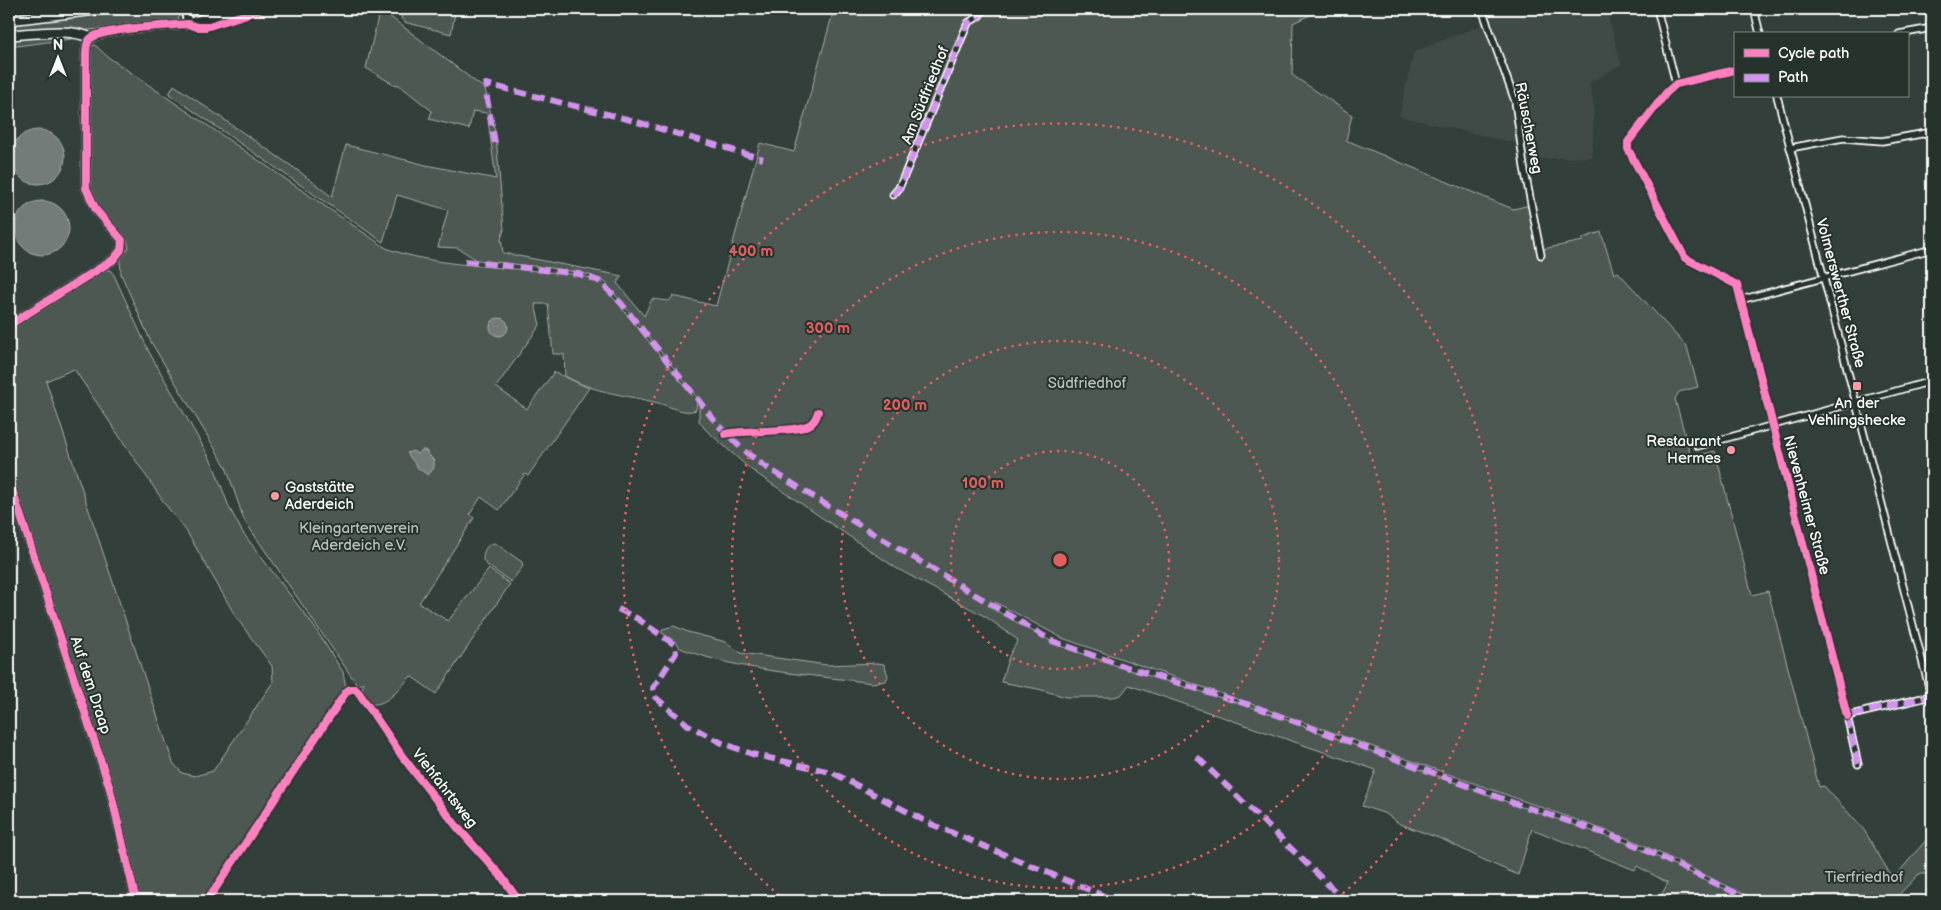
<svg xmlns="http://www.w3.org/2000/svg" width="1941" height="910" font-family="'Balsamiq Sans',sans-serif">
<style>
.built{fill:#404c47}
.green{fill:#4d5853;stroke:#a6aca9;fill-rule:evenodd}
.water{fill:#737b78;stroke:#abb0ae}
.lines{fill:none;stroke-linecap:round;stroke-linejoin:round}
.minor-casing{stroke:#fff;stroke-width:9}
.tertiary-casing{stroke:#fff;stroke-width:11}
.primary-casing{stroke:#fff;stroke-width:12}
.minor{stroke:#26332d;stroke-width:5.5}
.tertiary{stroke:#26332d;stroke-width:7}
.primary{stroke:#26332d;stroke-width:9}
.tram{stroke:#fff;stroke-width:1}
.quiet{stroke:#d193ec;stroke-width:6;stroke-dasharray:12 6;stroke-linecap:butt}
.cycleway-casing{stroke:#26332d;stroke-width:11}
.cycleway{stroke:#ff80c0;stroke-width:8}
.ring{fill:none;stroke:#e05e5e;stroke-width:2.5;stroke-dasharray:2.5 5}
.poi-dot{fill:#ff9aa2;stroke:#26332d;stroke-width:2}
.labels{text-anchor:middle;stroke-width:4;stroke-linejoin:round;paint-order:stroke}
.street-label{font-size:15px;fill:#fff;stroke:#26332d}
.park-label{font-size:15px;fill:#b8bcba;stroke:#26332d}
.poi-label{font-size:15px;fill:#fff;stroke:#26332d}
.centre{fill:#e05e5e;stroke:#26332d;stroke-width:2.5}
.ring-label{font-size:15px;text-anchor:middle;font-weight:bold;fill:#e05e5e;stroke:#26332d;stroke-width:4;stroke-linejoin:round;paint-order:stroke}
</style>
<rect width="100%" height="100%" fill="#333f3a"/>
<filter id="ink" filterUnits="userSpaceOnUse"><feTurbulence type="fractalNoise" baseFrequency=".02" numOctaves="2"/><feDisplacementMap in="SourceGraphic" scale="10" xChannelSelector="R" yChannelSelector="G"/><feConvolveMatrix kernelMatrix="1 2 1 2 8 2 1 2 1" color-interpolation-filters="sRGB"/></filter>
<g filter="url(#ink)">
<!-- built -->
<path class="built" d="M1485,9H1606L1621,64L1589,83L1594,106L1592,157L1530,159L1519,144L1399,116L1414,52L1484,24L1488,18Z"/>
<!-- green -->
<g class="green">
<path d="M127,9H180L181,13L178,19L172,22L88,30L71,39L9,47V23L63,18Z"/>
<path d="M193,9H223L197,17L193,14Z"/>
<path d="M243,9H256L201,25Z"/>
<path d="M380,9L485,89L496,136L504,230L501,239L503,253L622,276L617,283L644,316L652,299L669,301L673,296L716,306L760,143L794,152L834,9H1323L1293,23L1292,75L1352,115L1346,140L1513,209L1530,205L1538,250L1583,241V238L1601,232L1614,274L1618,272L1687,347L1698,387L1679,392L1675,399L1691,457L1715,451L1752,595L1768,591L1819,787L1824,786L1864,830L1893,879L1932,833V874H1919L1893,901H1758L1635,841L1337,734L1062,638L995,602L991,608L1058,645L1126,669L1252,707L1513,804L1630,844L1751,901H1658L1668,883L1637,866L1635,870L1532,829L1518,875L1486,861L1444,840L1400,824L1386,814L1362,806L1376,770L1129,685L1121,695L1114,697H1066L1038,689L1001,682L1009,656L1018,640L986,617L896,568L750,469L705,429L699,421V400L605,282L590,275L560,269L477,260L458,248L438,247L448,210L397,195L383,242L169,94L174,85L300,172L332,197L346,145L426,165L496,179L487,113L473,111L469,129L429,119L432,111L399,85L393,84L366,68Z"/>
<path d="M409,9H456L451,34L404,22L401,18L402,15Z"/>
<path d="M95,45L108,57L386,248C430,265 488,266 536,271C557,273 580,273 600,281L697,401L696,410C684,415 670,406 658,403C627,395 594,393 565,376L564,354H553L548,304H535L540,325L496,387L527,409L554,372L589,388L528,476L525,474L499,510L481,497L470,514L474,518L419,603L448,621L489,569L510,584L436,694L411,676C399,689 377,719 360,695L364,682L358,686L244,520L226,467L151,342L121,274L120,260L129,248L127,240L95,202L89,184V52L92,46Z"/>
<path d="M110,270L114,275L149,352L213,464L229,507L243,533L313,625L343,672L346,687L204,901H140L114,788L9,466V328L103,271ZM74,369L165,504L187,532L236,617L272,666L273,682L213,771L195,776L182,773L173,763L46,381Z"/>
<path d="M495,543L522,562L523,566L511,582L487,565L483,560C483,551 486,544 495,543Z"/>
<path d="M674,626L688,632L726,642L741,653L827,665L877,663L884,664L888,676L886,681L872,683C809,674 740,672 680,648L677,643L662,633L663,629Z"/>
</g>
<!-- water -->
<g class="water">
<circle cx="38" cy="157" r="27"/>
<circle cx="42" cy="228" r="27"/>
<circle cx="499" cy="327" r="9"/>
<path d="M422,450H425L434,461V468L428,475L419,469L407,453L413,451L417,454Z"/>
</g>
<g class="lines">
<defs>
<g id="minor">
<path d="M1482,9L1515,101L1524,167L1541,255"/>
<path d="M1657,9L1676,84"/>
<path d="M1754,9L1760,34"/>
<path d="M190,24L206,27L262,9"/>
<path d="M1899,34L1932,28"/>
<path d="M1735,70L1676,84L1666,93L1628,142V149L1685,258L1737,285L1847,716"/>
<path d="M1777,96L1932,699"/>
<path d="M1790,148L1843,138L1882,141L1932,132"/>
<path d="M893,195L899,188L968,23L979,16L984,9"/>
<path d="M1740,300L1932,249"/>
<path d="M1698,446L1932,381"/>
<path d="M1858,764L1847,716L1931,696"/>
<path d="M207,901L346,692L350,689H356L359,693L402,756L458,828L501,876L519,901"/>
</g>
<g id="tertiary">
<path d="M9,325L113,260L121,250L122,240L96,210L86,188V56C86,50 86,42 91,38C106,28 167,26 188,24L185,9"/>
<path d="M9,480L110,789L136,901"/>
</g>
<g id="primary">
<path d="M9,20L105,9"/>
<path d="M188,24L232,9"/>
<path d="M9,35C35,34 68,27 91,38"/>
</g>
</defs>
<!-- minor casing -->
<use href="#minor" class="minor-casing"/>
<!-- tertiary casing -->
<use href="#tertiary" class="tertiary-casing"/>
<!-- primary casing -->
<use href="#primary" class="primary-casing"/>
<!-- minor -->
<use href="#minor" class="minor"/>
<!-- tertiary -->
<use href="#tertiary" class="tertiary"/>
<!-- primary -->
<use href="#primary" class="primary"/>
<!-- tram -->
<path class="tram" d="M9,14L63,9"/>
<!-- quiet -->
<g class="quiet">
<path d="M495,143L487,98L486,84L627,119L763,159"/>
<path d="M893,195L899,188L968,23L979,16L984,9"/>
<path d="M465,261L579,274L599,281L621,303L718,425L743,450L763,465L828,506L1052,641L1126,667L1253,706L1514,803L1624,840L1753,901"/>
<path d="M618,609L638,619L675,645L676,653L653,688L655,697L688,725L722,743L752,754L831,772L931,824L1116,901"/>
<path d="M1197,757L1345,901"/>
<path d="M1858,764L1847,716L1931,696"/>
</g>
<defs>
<g id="cycleway">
<path d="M1735,70L1676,84L1666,93L1628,142V149L1685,258L1737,285L1847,716"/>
<path d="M9,325L113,260L121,250L122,240L96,210L86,188V56C86,50 86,42 91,38C106,28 167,26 188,24L197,27H206L262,9"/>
<path d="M725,434C744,429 800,434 812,423C815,420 817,416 818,412"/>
<path d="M9,480L110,789L136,901"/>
<path d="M207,901L346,692L350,689H356L359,693L402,756L458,828L501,876L519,901"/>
</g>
</defs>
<!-- cycleway casing -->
<use href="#cycleway" class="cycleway-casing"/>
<!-- cycleway -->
<use href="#cycleway" class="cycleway"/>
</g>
</g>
<!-- distance rings -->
<g class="ring">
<circle cx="1060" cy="560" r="109"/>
<circle cx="1060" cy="560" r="219"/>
<circle cx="1060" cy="560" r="328"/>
<path d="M785 900A437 437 0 1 1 1335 900"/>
</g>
<!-- markers -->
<g class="poi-dot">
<rect x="1852" y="381" width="10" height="10" rx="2.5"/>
<circle cx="1731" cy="450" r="5"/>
<circle cx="275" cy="496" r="5"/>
</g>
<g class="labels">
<!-- street labels -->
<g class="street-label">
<text transform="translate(925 95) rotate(-68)" y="5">Am Südfriedhof</text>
<text transform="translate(1529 128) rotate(79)" y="5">Räuscherweg</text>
<text transform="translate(1841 293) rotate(75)" y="5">Volmerswerther Straße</text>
<text transform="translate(1807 505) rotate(75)" y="5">Nievenheimer Straße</text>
<text transform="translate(91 685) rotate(72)" y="5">Auf dem Draap</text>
<text transform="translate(445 788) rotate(52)" y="5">Viehfahrtsweg</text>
</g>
<!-- park labels -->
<g class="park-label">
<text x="1087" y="388">Südfriedhof</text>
<text x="359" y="533">Kleingartenverein<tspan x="359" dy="17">Aderdeich e.V.</tspan></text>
<text x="1864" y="882">Tierfriedhof</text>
</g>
<!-- poi labels -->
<g class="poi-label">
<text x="1857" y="408">An der<tspan x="1857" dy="17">Vehlingshecke</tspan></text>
<text x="1721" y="446" text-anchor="end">Restaurant<tspan x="1721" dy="17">Hermes</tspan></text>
<text x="285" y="492" text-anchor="start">Gaststätte<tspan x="285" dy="17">Aderdeich</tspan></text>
</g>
</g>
<circle cx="1060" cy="560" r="8" class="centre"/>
<g class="ring-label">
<text x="751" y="256">400 m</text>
<text x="828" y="333">300 m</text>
<text x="905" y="410">200 m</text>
<text x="983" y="488">100 m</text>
</g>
<!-- margin -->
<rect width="1941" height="910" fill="none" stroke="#26332d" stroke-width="30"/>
<rect x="15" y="15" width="1911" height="880" fill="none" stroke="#fff" stroke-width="2" filter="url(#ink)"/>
<!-- legend -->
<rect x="1734" y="32" width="175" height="65" fill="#26332d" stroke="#7d8581"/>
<rect x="1744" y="49" width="25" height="8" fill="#ff80c0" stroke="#7d8581"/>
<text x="1778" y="58" font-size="15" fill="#ffffff">Cycle path</text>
<rect x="1744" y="74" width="25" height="8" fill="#d193ec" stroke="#7d8581"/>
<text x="1778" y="82" font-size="15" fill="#ffffff">Path</text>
<!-- north arrow -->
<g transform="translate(58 58)" stroke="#26332d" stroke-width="4" paint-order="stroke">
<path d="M0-4L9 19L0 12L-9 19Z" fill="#ffffff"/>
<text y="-8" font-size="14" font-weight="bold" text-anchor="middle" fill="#ffffff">N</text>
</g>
</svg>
